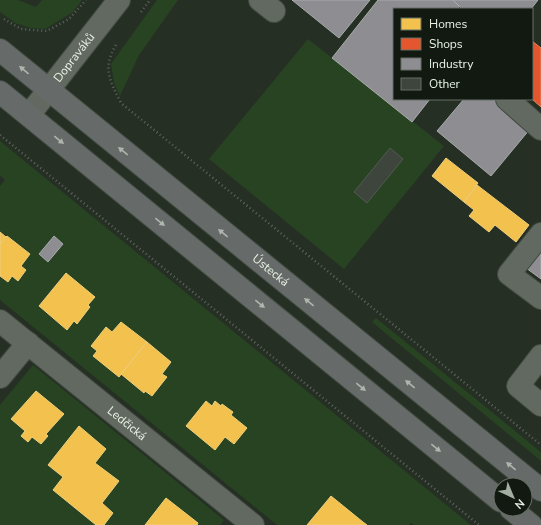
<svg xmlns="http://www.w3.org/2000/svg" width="541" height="525" font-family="'Nunito Sans',sans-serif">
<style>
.green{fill:#274322;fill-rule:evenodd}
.homes{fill:#f2c14e;stroke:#efd07c}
.shops{fill:#e4572e;stroke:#e58665}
.industry{fill:#8d8d92;stroke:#a8acab}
.building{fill:#3d453c;stroke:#535a51}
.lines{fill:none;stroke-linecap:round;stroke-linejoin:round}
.minor-casing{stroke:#424b41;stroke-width:24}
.major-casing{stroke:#424b41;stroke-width:24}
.path{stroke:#5e655d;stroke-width:2.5;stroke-dasharray:1 3;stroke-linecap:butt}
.minor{stroke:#626960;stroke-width:22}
.major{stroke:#666b69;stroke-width:22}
.oneway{fill:#aeb6ae}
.labels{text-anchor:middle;stroke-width:4;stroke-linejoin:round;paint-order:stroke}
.street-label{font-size:12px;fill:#e8f3e6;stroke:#111910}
</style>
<rect width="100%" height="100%" fill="#262f24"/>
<!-- green -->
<g class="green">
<path d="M0,0H18L36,7L42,0H82L73,12L45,29L31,28L15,23L0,12Z"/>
<path d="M157,0H178L139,55L120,96L114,83L111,64Z"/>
<path d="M308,39L444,146L344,269L209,159Z"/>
<path d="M0,141L471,525H414L411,523L409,525H367L331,496L307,525H277L0,300V276L7,282L12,276L18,281L26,270L21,266L7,236L0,232V186L5,180L0,176ZM53,236L63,244L49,262L39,254ZM66,273L95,297L88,305L90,307L77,323L74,321L67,330L39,307ZM121,322L171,362L162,374L167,378L152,396L145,391L144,393L121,374L93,356L97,351L91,346L106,327L112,332ZM206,401L212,406L215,401L221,406L222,404L233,412L231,415L247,428L234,444L225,437L215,449L186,426Z"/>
<path d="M376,318L541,452V461L372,322Z"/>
<path d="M33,365L224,520L220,525H0V405Z"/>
</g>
<!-- homes -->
<g class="homes">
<path d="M446,158L478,183L464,202L432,176Z"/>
<path d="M477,185L529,225L516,242L495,225L489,232L469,216L474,210L464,202Z"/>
<path d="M0,232L6,237L0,244Z"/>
<path d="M7,236L30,254L21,266L26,270L18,281L12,276L8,282L0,276V244Z"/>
<path d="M66,273L95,297L88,305L90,307L77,324L74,321L67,330L39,306Z"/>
<path d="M121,322L147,342L119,377L93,356L97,351L91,346L106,327L112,332Z"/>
<path d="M147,342L171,362L162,374L167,377L152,396L145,391L144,393L121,374Z"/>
<path d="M36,391L64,414L46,434L48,436L41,444L32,437L28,442L21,436L25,431L11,419Z"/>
<path d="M206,401L212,406L215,401L221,406L222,404L233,412L231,415L247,428L234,444L225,437L215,450L186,426Z"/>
<path d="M79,426L106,449L95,463L119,481L102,503L113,513L104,525H96L53,490L63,477L48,465Z"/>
<path d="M331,496L363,522L367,525H307Z"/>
<path d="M166,498L198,523L197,525H145Z"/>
</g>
<!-- shops -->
<path class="shops" d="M532,41L541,48V107L532,99Z"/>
<!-- industry -->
<g class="industry">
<path d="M292,0H370L339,38Z"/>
<path d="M378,0H453L460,6L457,9H394V99H430L412,122L332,58Z"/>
<path d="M453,0H538L531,9H462Z"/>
<path d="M464,99H493L530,129L491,176L437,131Z"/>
<path d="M54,236L63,244L48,262L39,254Z"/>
<path d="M541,238V279L522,265Z"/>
</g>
<!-- building -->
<path class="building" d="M390,148L403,159L367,203L354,192Z"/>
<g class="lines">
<defs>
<g id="minor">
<path d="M260,0L274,11"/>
<path d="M507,99L541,129"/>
<path id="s1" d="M29,115L119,0"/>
<path d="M541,234L509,274L541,298"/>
<path id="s2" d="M0,321L253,525"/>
<path d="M541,356L518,386L541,405"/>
<path d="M0,377L28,343"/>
</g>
<g id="major">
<path id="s3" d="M0,50L541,490"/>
<path d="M0,92L501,501"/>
<path d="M511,509L531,525"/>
</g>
</defs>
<!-- minor casing -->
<use href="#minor" class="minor-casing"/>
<!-- major casing -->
<use href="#major" class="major-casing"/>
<!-- path -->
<g class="path">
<path d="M141,12L150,0"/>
<path d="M4,19L21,29L47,31L69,19L86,0"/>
<path d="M116,45C102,68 110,81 121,103L541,445"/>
<path d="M0,135L479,525"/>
</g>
<!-- minor -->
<use href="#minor" class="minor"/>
<!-- major -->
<use href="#major" class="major"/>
</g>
<!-- one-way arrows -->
<defs><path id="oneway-solid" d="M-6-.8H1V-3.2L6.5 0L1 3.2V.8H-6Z"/></defs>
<g class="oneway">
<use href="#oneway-solid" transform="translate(24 70) rotate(-140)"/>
<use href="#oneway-solid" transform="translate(59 140) rotate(39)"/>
<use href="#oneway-solid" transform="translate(123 151) rotate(-141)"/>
<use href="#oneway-solid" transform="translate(160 222) rotate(39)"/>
<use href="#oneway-solid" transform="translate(223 233) rotate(-141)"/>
<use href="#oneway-solid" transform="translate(309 302) rotate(-141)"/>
<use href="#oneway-solid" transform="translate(260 304) rotate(39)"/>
<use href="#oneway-solid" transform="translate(410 384) rotate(-141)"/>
<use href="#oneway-solid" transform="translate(361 387) rotate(39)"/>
<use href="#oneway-solid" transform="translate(436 448) rotate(39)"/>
<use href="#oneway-solid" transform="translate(511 466) rotate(-141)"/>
</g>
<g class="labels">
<!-- street labels -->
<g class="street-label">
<text dy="4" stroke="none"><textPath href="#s1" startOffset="73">Dopraváků</textPath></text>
<text dy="4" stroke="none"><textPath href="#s3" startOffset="349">Ústecká</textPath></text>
<text dy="4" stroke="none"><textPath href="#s2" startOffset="163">Ledčická</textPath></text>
</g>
</g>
<!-- legend -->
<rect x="393" y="8" width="140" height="92" fill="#111910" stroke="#677066"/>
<rect x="401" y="18" width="20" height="12" fill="#f2c14e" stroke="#677066"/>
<text x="429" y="28" font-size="12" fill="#e8f3e6">Homes</text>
<rect x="401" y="38" width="20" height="12" fill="#e4572e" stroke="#677066"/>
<text x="429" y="48" font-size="12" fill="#e8f3e6">Shops</text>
<rect x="401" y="58" width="20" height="12" fill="#8d8d92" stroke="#677066"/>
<text x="429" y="68" font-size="12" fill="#e8f3e6">Industry</text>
<rect x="401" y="78" width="20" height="12" fill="#3d453c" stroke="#677066"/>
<text x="429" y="88" font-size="12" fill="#e8f3e6">Other</text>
<!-- north arrow -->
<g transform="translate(513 497) rotate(136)"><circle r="19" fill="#111910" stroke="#677066"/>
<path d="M0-3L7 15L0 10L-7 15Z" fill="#a4aea2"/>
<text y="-6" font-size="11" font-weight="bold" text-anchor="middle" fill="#e8f3e6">N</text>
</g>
</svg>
